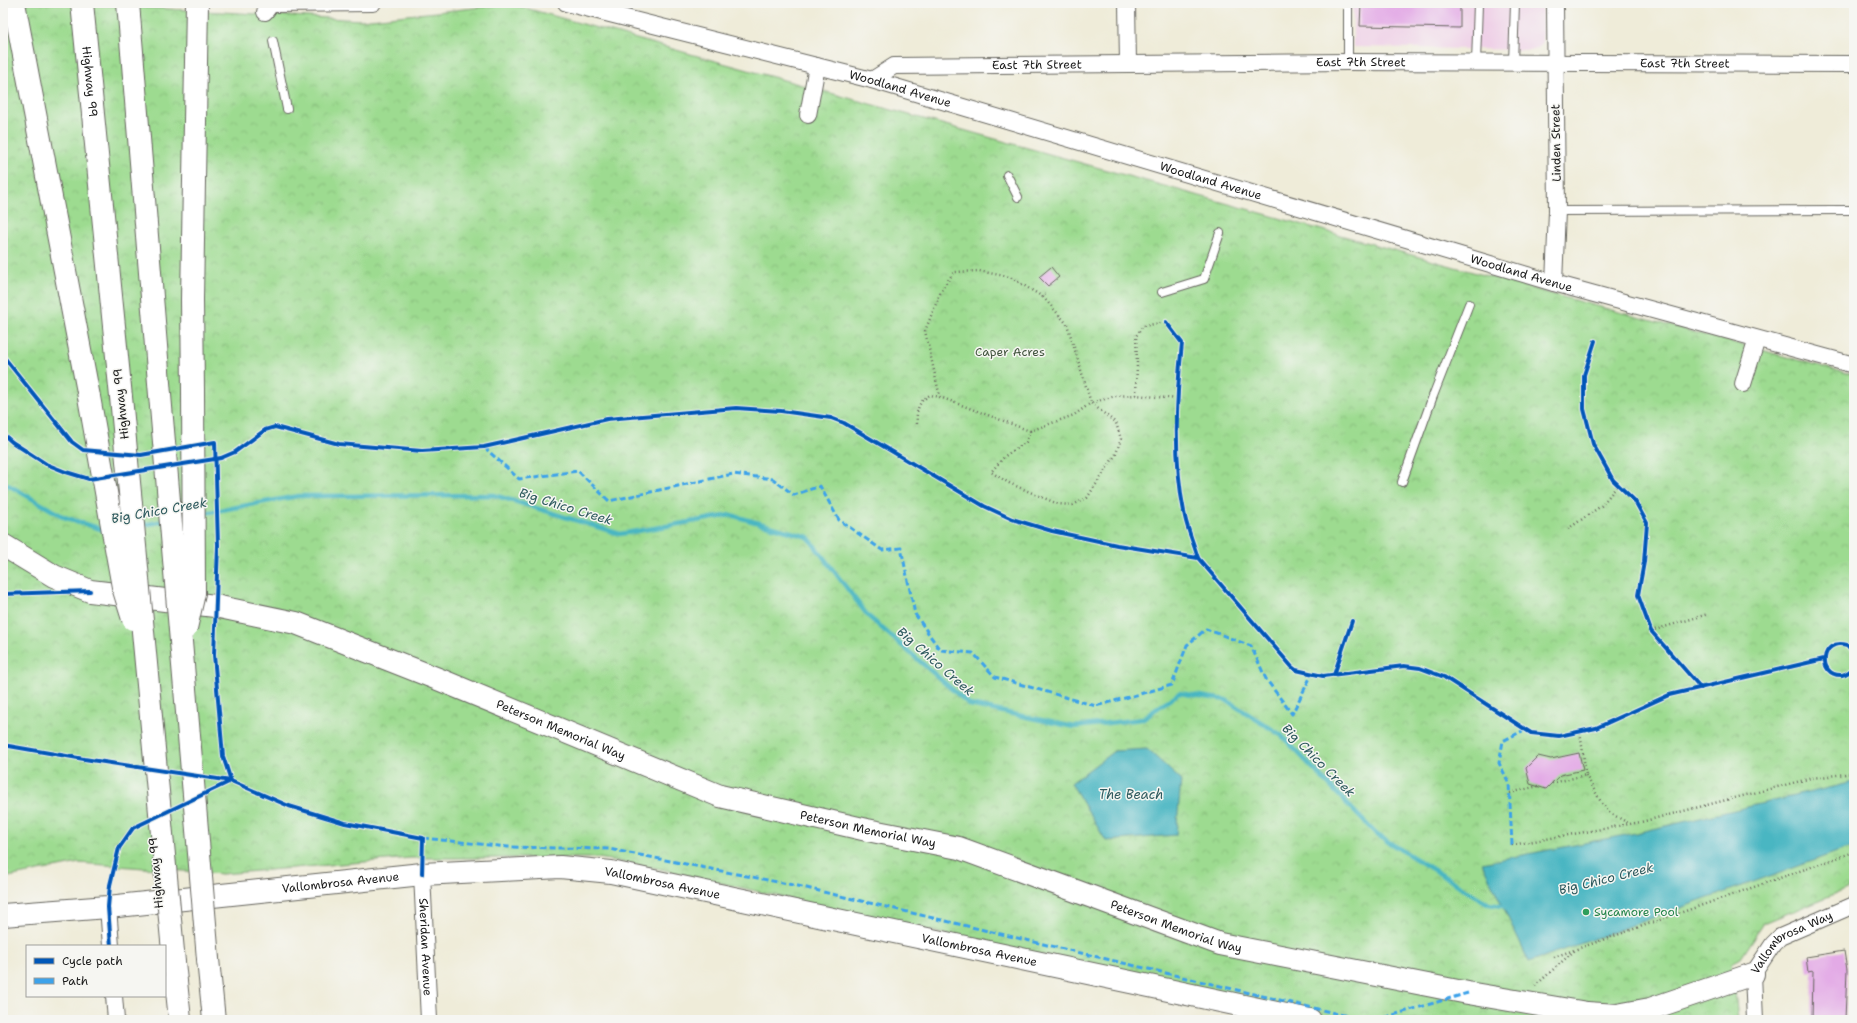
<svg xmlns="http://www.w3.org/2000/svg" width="1857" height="1023" font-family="'Shantell Sans',sans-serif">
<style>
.built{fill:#efd0e7}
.park{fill:url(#park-crowns);stroke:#5c7c56}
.water{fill:#48b6c2;stroke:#32696f}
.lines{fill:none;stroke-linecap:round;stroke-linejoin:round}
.stream{stroke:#48b6c2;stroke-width:4.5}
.building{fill:#e3aae6}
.lane-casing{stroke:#66655e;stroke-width:10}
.street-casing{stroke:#66655e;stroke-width:18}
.secondary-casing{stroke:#66655e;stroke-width:24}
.highway-casing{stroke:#66655e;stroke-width:24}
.path{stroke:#66655e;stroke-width:2.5;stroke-dasharray:1 3;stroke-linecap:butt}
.lane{stroke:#fff;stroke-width:8}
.street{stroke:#fff;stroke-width:16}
.secondary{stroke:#fff;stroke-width:22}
.highway{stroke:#fff;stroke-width:22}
.highway-bridge-casing{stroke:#66655e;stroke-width:24;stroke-linecap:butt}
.highway-bridge{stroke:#fff;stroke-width:22}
.quiet{stroke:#3da2ea;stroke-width:3;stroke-dasharray:6 3;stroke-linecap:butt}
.cycleway-casing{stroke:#f6f6f2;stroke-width:6}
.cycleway{stroke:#0057b8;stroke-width:4}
.leisure-dot{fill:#2e9e5b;stroke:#f6f6f2;stroke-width:1.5}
.labels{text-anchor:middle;stroke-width:3;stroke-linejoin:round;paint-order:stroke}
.street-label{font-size:12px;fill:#1c1c1c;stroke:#f6f6f2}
.park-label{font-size:12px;fill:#43553f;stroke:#f6f6f2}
.leisure-label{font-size:12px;fill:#27864d;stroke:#f6f6f2;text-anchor:start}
.water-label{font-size:13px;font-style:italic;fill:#2e5a5e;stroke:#f6f6f2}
</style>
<defs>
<pattern id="park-crowns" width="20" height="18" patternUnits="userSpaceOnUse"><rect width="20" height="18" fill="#9ddb90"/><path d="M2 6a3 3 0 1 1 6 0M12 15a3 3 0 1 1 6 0" fill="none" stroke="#87bb7c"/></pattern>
</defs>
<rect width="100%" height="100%" fill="#f6f6f2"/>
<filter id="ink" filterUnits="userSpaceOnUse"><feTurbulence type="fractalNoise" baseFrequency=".025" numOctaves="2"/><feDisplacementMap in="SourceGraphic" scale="8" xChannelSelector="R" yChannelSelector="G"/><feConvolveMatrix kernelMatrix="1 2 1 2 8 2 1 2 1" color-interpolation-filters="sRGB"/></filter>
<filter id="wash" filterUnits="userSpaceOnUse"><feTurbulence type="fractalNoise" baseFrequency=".012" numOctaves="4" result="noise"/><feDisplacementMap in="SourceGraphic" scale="16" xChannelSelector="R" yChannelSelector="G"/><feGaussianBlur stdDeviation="0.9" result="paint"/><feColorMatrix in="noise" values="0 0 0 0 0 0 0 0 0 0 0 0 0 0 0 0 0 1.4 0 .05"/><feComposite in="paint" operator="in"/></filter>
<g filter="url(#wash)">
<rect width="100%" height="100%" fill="#efecd9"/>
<!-- built -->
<path class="built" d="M1353,3H1542V44L1538,48L1533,50L1353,47Z"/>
<!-- park -->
<path class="park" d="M3,3H64L361,20L511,4L1548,293L1854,375V886L1764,923L1741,958L1732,963L1738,1020H1345L916,928L656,868L598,858H411L222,874L79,863L3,878Z"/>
<!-- water -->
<g class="water">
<path d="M1147,749L1181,780L1176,835L1106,841L1071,783L1114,751Z"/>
<path d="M1854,782V846L1529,962L1482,863L1636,833Z"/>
</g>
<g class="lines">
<!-- stream -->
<g class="stream">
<path d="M3,482L64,517L107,531"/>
<path d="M199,514L298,496L494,495L620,534L731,515L808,537L868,616L970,705L1074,727L1142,719L1179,693L1226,700L1281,735L1377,835L1489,904L1508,907"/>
<path d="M138,526L164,521"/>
</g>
</g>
<g id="blocks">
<!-- building -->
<g class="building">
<path d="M1361,3H1460V28L1360,26Z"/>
<path d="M1051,267L1059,277L1048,286L1039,277Z"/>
<path d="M1579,753L1583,770L1560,775L1546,789L1530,784L1526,768L1538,756L1551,759Z"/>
<path d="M1844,951L1847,970L1845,1020H1812L1813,971L1808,972L1806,957Z"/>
</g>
</g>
</g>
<g filter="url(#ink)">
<use href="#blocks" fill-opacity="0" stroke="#66655e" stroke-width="1"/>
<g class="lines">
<defs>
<g id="lane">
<path d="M1348,3V62"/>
<path d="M273,41L287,109"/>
<path d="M1476,63L1478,3"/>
<path d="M1513,63L1515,3"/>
<path d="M1007,175L1018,197"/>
<path d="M1557,211L1854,210"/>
<path d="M1162,292L1204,279L1220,233"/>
<path d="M1402,482L1433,396L1469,304"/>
</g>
<g id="street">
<path id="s1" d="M566,3L872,80L1554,283L1854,365"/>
<path d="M1127,3L1128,63"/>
<path d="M265,12L271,4L373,3"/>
<path id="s2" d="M872,80L894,66L1348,62L1854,64"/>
<path d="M808,115L817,66"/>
<path d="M1554,283L1557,211L1555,3"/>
<path d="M1743,384L1757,339"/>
<path id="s3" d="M422,874L429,1020"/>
<path d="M108,907L111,946"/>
<path d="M114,996L116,1020"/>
<path id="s4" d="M1755,1020L1753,974L1773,944L1780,937L1854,905"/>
</g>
<g id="secondary">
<path id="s5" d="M3,545L54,576L90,591L215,606L296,623L438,679L720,796L867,830L959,848L1220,944L1468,993L1587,1013L1617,1015L1650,1009L1753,974"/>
<path id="s6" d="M3,915L108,907L422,874L560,867L611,872L1310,1020"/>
</g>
<g id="highway">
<path d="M14,3L89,397"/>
<path id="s7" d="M82,3L121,397"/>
<path d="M128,3L160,395"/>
<path d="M193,391L192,300L197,3"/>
<path d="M208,959L214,1020"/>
<path d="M174,962L180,1020"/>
</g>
</defs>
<!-- lane casing -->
<use href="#lane" class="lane-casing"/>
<!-- street casing -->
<use href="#street" class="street-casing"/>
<!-- secondary casing -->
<use href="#secondary" class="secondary-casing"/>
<!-- highway casing -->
<use href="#highway" class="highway-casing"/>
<!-- path -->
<g class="path">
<path d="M1043,297L1067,324L1091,403L1115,396L1136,395L1178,399"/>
<path d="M1136,395L1137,363L1136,336L1143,326L1166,322"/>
<path d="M917,424C916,410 918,402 930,395L940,397"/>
<path d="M1030,431L1074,415L1091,403L1116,423L1121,439L1116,454L1087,498L1073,505L1058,504L1009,483L991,472L1005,456L1026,442L1030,431L940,397L925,331L942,289L954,272L979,271L1010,277L1043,297L1047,292"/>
<path d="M1568,529L1601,506L1618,485"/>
<path d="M1651,631L1708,614"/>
<path d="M1586,775L1601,802L1610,813L1630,824"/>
<path d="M1552,783L1586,775L1580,732"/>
<path d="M1510,793L1538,786"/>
<path d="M1512,845L1641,822L1812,778L1854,773"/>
<path d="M1554,957L1854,852"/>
<path d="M1535,986L1575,950"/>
</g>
<!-- lane -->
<use href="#lane" class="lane"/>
<!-- street -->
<use href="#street" class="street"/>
<!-- secondary -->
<use href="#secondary" class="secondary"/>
<!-- highway -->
<use href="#highway" class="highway"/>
<defs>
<g id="highway-bridge">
<path d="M160,395L208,959"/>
<path d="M89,397L123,587L133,619"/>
<path d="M121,397L174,962"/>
<path d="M186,628L194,593L193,391"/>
</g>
</defs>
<!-- highway-bridge casing -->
<use href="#highway-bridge" class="highway-bridge-casing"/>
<!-- highway-bridge -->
<use href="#highway-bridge" class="highway-bridge"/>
<!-- quiet -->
<g class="quiet">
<path d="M484,447L519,479L578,471L609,501L733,474L773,479L794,495L820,486L839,520L882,550L901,548L915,614L940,650L973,653L995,677L1096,706L1172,685L1187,645L1206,629L1251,646L1266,679L1292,714L1312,674"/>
<path d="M423,838L508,847L609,849L798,886L1364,1020"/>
<path d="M1512,845L1509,783L1499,763L1503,741L1526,729"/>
<path d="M1376,1020L1468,993"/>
</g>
<defs>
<g id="cycleway">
<path d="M1166,322L1182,343C1176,400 1173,460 1185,517C1188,531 1194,544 1198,558"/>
<path d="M1595,341L1584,375V409L1593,444L1613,480L1635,501L1647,523L1644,562L1638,595L1651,631L1701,688"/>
<path d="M3,356L72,442L83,450L141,455L215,442L218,545L214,655L223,756L231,781"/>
<path d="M3,434L12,442L46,464L66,472L89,479L221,458L235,452L265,430L275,427L339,444L422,451L484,447L607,419L736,408L781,411L831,418L844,423L984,506L1012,519L1052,531L1117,545L1198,558L1292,667L1296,670L1323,676L1404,666L1420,668L1444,677L1531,733L1559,736L1596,728L1669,695L1824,659"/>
<path d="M3,594L90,591"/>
<path d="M1854,653L1847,645C1820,637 1817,677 1842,675C1847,674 1851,671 1854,666"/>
<path d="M1334,675L1352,621"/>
<path d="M3,745L84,759L231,781L289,806L345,823L423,838L422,874"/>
<path d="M111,946L108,907L110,885L119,848L133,828L231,781"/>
</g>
</defs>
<!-- cycleway casing -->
<use href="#cycleway" class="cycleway-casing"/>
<!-- cycleway -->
<use href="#cycleway" class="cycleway"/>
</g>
</g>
<!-- markers -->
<circle class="leisure-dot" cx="1586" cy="912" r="4"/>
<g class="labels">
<!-- street labels -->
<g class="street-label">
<text dy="4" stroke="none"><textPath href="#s2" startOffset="493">East 7th Street</textPath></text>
<text dy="4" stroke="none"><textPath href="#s2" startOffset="169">East 7th Street</textPath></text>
<text dy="4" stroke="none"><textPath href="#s2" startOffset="817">East 7th Street</textPath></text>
<text dy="4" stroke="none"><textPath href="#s7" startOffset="79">Highway 99</textPath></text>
<text dy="4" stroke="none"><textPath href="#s1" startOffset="345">Woodland Avenue</textPath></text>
<text transform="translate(1556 143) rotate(-91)" y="4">Linden Street</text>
<text dy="4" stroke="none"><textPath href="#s1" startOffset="669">Woodland Avenue</textPath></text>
<text dy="4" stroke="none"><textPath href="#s1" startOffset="993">Woodland Avenue</textPath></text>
<text transform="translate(121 404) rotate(-96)" y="4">Highway 99</text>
<text dy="4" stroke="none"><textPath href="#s5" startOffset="593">Peterson Memorial Way</textPath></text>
<text dy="4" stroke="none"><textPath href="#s5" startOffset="917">Peterson Memorial Way</textPath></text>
<text transform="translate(156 873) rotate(-95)" y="4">Highway 99</text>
<text dy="4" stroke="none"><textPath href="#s6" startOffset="339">Vallombrosa Avenue</textPath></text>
<text dy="4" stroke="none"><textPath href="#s6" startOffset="663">Vallombrosa Avenue</textPath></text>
<text dy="4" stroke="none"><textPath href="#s5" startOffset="1241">Peterson Memorial Way</textPath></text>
<text dy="4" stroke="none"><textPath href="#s4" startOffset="98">Vallombrosa Way</textPath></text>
<text dy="4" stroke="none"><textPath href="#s3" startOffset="73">Sheridan Avenue</textPath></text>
<text dy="4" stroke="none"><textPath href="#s6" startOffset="987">Vallombrosa Avenue</textPath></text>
</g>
<!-- park labels -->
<g class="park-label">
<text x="1010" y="356">Caper Acres</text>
</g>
<!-- leisure labels -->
<g class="leisure-label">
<text x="1594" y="916">Sycamore Pool</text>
</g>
<!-- water labels -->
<g class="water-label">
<text transform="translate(566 506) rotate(17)" y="5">Big Chico Creek</text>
<text transform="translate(159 510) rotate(-10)" y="5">Big Chico Creek</text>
<text transform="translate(936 661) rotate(41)" y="5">Big Chico Creek</text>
<text transform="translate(1319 760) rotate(45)" y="5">Big Chico Creek</text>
<text x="1131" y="799">The Beach</text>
<text transform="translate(1606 878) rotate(-14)" y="5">Big Chico Creek</text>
</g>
</g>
<!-- margin -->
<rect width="1857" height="1023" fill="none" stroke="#f6f6f2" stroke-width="16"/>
<!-- legend -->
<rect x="26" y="945" width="140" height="52" fill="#f6f6f2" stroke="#9f9f9c"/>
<rect x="34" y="958" width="20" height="6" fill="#0057b8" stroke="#9f9f9c"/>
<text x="62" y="965" font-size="12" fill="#1c1c1c">Cycle path</text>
<rect x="34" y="978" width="20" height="6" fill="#3da2ea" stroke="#9f9f9c"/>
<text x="62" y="985" font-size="12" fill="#1c1c1c">Path</text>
</svg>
